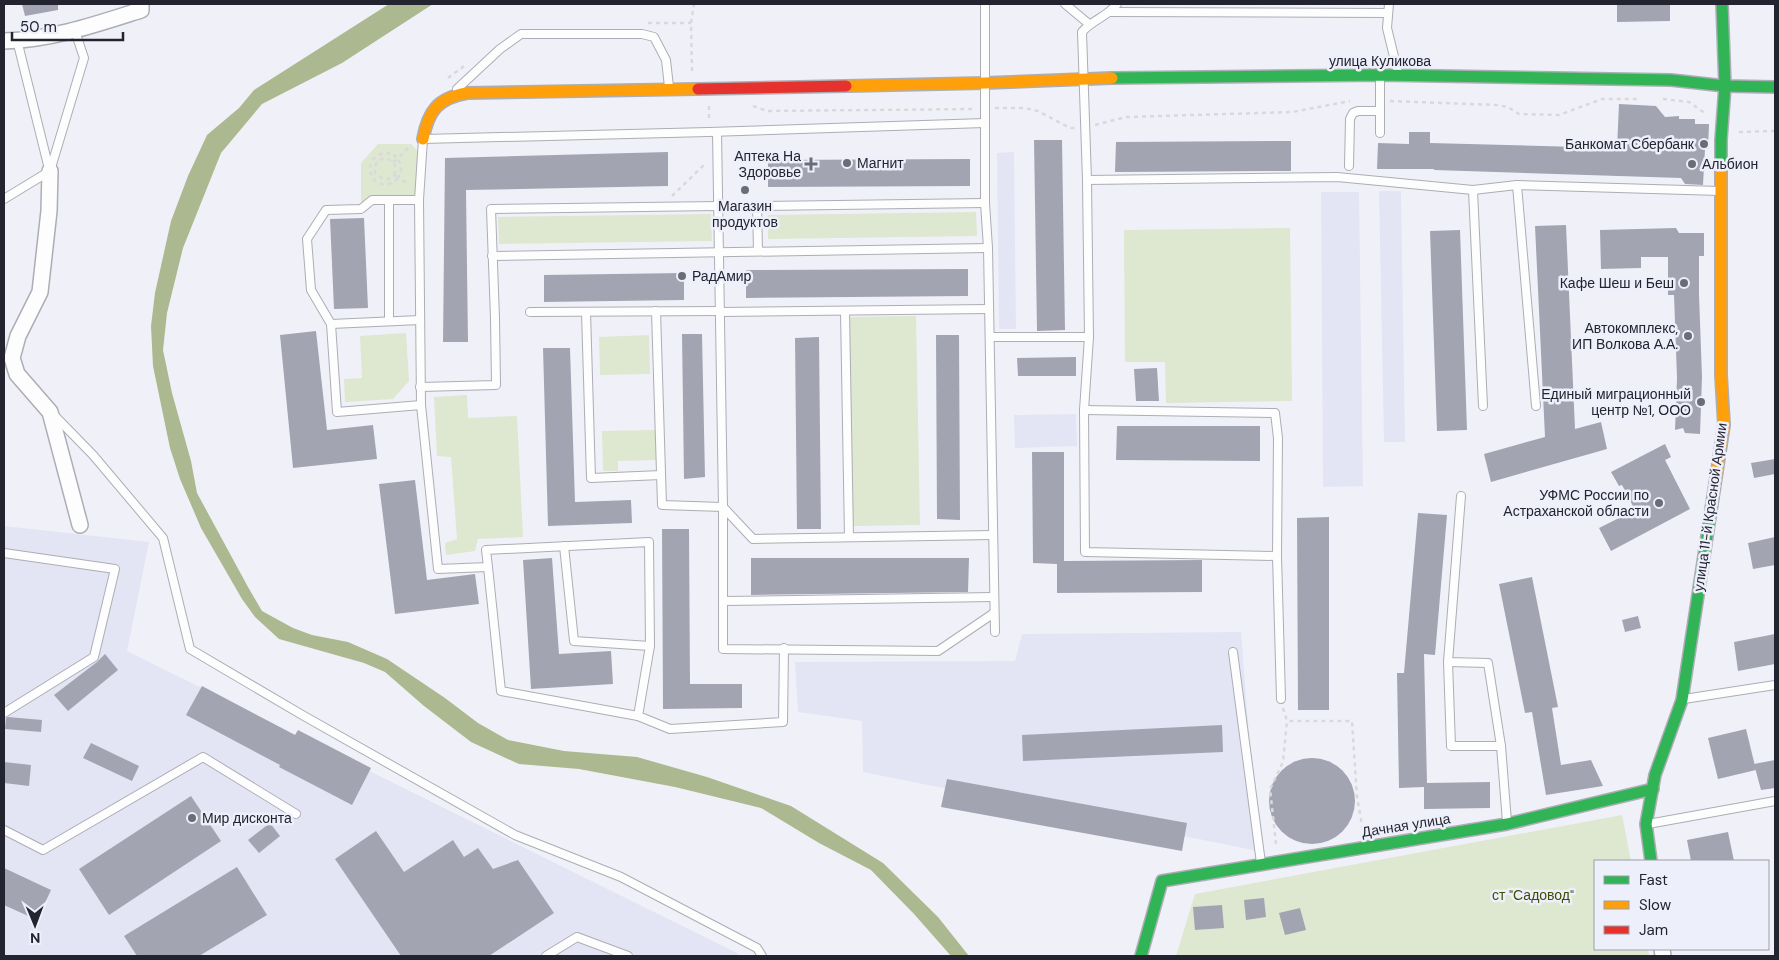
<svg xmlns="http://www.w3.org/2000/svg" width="1779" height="960" font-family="'DM Sans',sans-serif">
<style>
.built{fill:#e3e5f4}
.green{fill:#dee7cf}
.water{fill:#acb88f}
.building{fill:#a3a4b2}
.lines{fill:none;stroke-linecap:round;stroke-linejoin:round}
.lane-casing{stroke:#acadb5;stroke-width:10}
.street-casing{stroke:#acadb5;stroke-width:18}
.fast-casing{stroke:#acadb5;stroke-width:14}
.slow-casing{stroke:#acadb5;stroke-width:14}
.jam-casing{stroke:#acadb5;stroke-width:14}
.path{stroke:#d9d9db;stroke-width:2.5;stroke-dasharray:4 4;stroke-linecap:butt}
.lane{stroke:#fdfdfe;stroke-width:8}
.street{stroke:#fdfdfe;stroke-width:15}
.fast{stroke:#30b455;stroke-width:11}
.slow{stroke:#ff9f0a;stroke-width:11}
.jam{stroke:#e5322d;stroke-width:11}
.poi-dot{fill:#6b6c75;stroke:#edeffb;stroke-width:2}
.labels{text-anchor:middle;stroke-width:5;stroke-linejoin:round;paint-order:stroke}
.street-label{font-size:14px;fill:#23242f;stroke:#edeffb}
.poi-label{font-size:14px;fill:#23242f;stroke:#edeffb;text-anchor:end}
.park-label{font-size:14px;fill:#3f4d03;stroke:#edeffb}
</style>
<rect width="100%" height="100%" fill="#f0f1f8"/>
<!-- built -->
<g class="built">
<path d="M1014,152L1016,329H999L997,153Z"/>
<path d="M1379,191H1401L1405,442H1384Z"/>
<path d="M1321,192H1359L1363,486L1323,487Z"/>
<path d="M1076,414L1077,446L1015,448L1014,415Z"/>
<path d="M4,526L149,542L127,651L737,953L739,956H4Z"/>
<path d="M1241,632L1258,851L863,772L862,721L798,712L795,662L1015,661L1022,634Z"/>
</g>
<!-- green -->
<g class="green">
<path d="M378,144H411L421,154L419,200H373L361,209V163Z"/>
<path d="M976,212L977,236L768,239V215Z"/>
<path d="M711,214L712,241L499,244L498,217Z"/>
<path d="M1290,228L1292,401L1166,403L1165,362H1125L1124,230Z"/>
<path d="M916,316L920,525L853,526L849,317Z"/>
<path d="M406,333L409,381L393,399L345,402L344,379L362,378L360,336Z"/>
<path d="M649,335L650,374L600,375L599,337Z"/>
<path d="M467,395L468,418L517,416L523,537L478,539L475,551L446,555L445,543L457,539L451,457L437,456L434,397Z"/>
<path d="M655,430L656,460L618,461V471H603L602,431Z"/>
<path d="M1622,815L1631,861H1595V949H1648L1649,956H1176L1195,894Z"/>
</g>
<!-- water -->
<path class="water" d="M389,4H433L342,63L262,104L221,153L183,248L167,313L163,350L172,393L191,461L197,493L248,587L262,611L293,628L312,635L348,642L387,659L445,698L478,723L508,740L564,751L637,757L707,777L791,806L883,863L938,917L969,956H951L914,914L871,870L819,843L761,808L675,787L579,769L519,764L471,742L424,706L385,672L364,663L279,639L255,617L242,599L201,528L180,479L170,448L153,366L151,326L155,293L171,221L188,176L207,135L239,108L254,90Z"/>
<!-- building -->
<g class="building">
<path d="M22,4H58V10L25,16Z"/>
<path d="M1617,4H1670V21L1617,22Z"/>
<path d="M1619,104L1656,106L1665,117L1679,116V119H1695V124H1709L1708,149H1705L1703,185L1685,184L1681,178L1434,170V169H1377L1378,143L1409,144V132H1430V143L1617,148Z"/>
<path d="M1034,140H1062L1065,330L1037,331Z"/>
<path d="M1291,141V171L1115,172L1116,142Z"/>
<path d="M668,152V186L466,190L468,342H443L445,158Z"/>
<path d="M970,159V186L768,187V160Z"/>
<path d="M364,218L368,308L334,309L330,219Z"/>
<path d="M1566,225L1575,429L1601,422L1607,449L1491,482L1484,454L1545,437L1535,226Z"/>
<path d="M1676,228L1679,233H1704V256H1699V294L1702,377L1700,434L1685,433L1683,428L1675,430L1677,378L1674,295H1668V257H1641V268L1601,269L1600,230Z"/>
<path d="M1460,230L1467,430L1437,431L1430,231Z"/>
<path d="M968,269V296L746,298V270Z"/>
<path d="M684,273V300L544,302V275Z"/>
<path d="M316,331L327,430L373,425L377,459L293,468L280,335Z"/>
<path d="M682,334H702L705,477L684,479Z"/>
<path d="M936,335H959L960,520L937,519Z"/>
<path d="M819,337L821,529H797L795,338Z"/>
<path d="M543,348H570L575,502L631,500L632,523L548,526Z"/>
<path d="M1076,357V376H1018L1017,358Z"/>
<path d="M1157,368L1159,401H1136L1134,369Z"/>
<path d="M1117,426H1260V461L1116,460Z"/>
<path d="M1665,444L1671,457L1665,460L1690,509L1611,551L1599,528L1635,510L1622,485L1619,486L1611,472Z"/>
<path d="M1032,452H1064V561L1202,560V592L1057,593V564L1033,563Z"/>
<path d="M1775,459V474L1754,478L1751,463Z"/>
<path d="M415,480L427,580L475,574L479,604L395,614L379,484Z"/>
<path d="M1418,513L1447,515L1435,655L1424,654L1427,783L1490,782V808L1424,809V787L1399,788L1397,673H1404Z"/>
<path d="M1329,517V710H1298L1297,518Z"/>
<path d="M662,529H689L690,684H742V708L663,709Z"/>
<path d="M1775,537V565L1753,569L1748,543Z"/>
<path d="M552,558L559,654L611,651L613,684L531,689L523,560Z"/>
<path d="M751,558H969L968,592L751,595Z"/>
<path d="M1532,577L1558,707L1552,708L1561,765L1591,760L1603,786L1546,795L1532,712L1525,713L1499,584Z"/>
<path d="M1638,616L1641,628L1625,632L1622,620Z"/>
<path d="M1775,634V664L1738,671L1734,642Z"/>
<path d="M105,654L118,670L68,711L54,695L97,662Z"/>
<path d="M202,686L295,735L298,730L371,768L352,805L279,767L280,765L186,715Z"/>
<path d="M8,717L42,720L41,732L5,729L6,718Z"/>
<path d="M1222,725L1223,752L1023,761L1022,735Z"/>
<path d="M1746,729L1756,770L1718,779L1708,738Z"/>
<path d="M91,743L139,766L132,781L83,758Z"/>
<circle cx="1312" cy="801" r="43"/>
<path d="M1775,760V788L1761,790L1754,764Z"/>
<path d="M4,762L31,765L29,786L4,783Z"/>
<path d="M947,779L1187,823L1182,851L941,807Z"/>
<path d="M191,796L221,841L109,915L79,869Z"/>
<path d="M270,823L280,836L259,853L248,840Z"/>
<path d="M376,831L404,872L453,840L464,857L478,848L493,869L518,860L554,913L489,956H401L335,859Z"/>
<path d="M1728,832L1734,861H1691L1687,840Z"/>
<path d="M237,867L267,915L199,956H137L124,936Z"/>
<path d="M4,868L51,890L37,920L4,905Z"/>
<path d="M1264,898L1266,917L1246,920L1244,900Z"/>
<path d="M1222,905L1224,928L1195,930L1193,907Z"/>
<path d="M1300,908L1306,930L1285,935L1279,913Z"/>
</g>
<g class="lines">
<defs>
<g id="lane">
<path d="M985,4V203L988,248L995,632"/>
<path d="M1065,4L1089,24"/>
<path d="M1117,4C1107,17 1092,20 1082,32L1087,180L1089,337L1084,410L1085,552L1277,556"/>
<path d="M1389,4L1387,28L1398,73"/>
<path d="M1111,12L1388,13"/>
<path d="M17,40L49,169"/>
<path d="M457,89L500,49L521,34H642L654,37L666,60L669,87"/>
<path d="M717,132L723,507V649L938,651L994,613"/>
<path d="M1380,133V77"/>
<path d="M1349,166L1350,119L1353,113L1358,111H1380"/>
<path d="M1087,180L1337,177L1473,190L1517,185L1720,191"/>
<path d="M1517,185L1536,406"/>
<path d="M1473,190L1483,406"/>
<path d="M4,199L50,171L84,58L75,31"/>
<path d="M419,200H372L361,209L326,210L307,239L311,290L331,324L337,412L421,405"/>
<path d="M758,251L757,206L985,203"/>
<path d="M492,256L988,248"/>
<path d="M656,311L662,505L723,507L753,539L993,535"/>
<path d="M845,311L849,537"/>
<path d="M530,312L721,311"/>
<path d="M586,312L591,478L661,475"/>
<path d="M721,312L989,309"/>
<path d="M389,321V200"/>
<path d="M331,324L420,320"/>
<path d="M990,337H1089"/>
<path d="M420,387L496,385L495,318L491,209L719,206"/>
<path d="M1084,410L1275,413L1278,438L1277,556L1281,699"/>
<path d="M54,415L93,455L163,538L190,649L304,716L515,835L621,877L757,948L762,956"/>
<path d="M1461,496L1448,662L1488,663L1501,746L1507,822"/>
<path d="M564,546L574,641L650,646"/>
<path d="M4,553L115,569L94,657L4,713"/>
<path d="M488,567L501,691L638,716"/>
<path d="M723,601L994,597"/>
<path d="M784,648L783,722L670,729L638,716L650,646L649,542L486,550L488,567L438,569L421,405L419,200L423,139L709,132L985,123"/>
<path d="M1233,652L1261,863"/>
<path d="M1448,662L1451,746H1501"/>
<path d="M1684,699L1775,685"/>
<path d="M1648,824L1775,801"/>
<path d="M4,830L43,850L203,757L296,814"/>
<path d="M546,956L577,937L628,956"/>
</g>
<g id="street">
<path d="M4,41C51,40 97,24 141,10V4"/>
<path d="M50,171L49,211L40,292L18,336L12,358L17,374L50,412L80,525"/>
<path d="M1662,949L1663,956"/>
</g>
<g id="fast">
<path d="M1112,78L1380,75L1671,80L1725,86L1775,87"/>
<path d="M1721,168V140L1725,86L1722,4"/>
<path d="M1651,861L1646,824L1655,775L1682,700L1713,497"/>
<path d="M1141,956L1162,881L1507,824L1653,789"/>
</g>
<g id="slow">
<path d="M846,86L985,83L1112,78"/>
<path d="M423,139C428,111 438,98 467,93L698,89"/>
<path d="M1713,497L1724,425L1721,375V168"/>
</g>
<path id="jam" d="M698,89L846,86"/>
</defs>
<!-- lane casing -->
<use href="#lane" class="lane-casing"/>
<!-- street casing -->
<use href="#street" class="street-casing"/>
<!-- fast casing -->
<use href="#fast" class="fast-casing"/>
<!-- slow casing -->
<use href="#slow" class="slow-casing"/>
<!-- jam casing -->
<use href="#jam" class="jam-casing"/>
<!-- path -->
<g class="path">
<path d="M648,23H691"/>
<path d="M692,71L691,23L694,4"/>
<path d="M448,78L464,66"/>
<path d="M1663,99L1689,102L1706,114"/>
<path d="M1390,101L1497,105L1508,107L1519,114L1559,115L1602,99H1637"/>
<path d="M709,106V121"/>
<path d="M753,106L767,111L974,109"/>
<path d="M995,108H1025L1038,111L1070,128H1075"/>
<path d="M1095,125L1126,117L1292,112L1350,101"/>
<path d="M1739,132L1775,131"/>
<path d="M408,148L398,159C402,166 402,171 398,178L409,184"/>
<path d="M393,162L398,159L392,153L380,154L372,160C364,179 383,193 398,178"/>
<path d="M394,175C398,166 394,161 385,158C377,160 374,164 375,173L383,179H389L394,175L398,178"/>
<path d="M672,196L706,163"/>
<path d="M1283,708L1287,721H1352L1357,797L1363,831"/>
<path d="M1276,844L1270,789L1283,762L1287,721"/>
</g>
<!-- lane -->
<use href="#lane" class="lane"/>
<!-- street -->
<use href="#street" class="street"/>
<!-- fast -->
<use href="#fast" class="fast"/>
<!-- slow -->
<use href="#slow" class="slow"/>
<!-- jam -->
<use href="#jam" class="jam"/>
</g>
<!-- markers -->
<g class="poi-dot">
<circle cx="1704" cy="144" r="5"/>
<circle cx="847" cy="163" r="5"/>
<path d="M808.5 156.5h5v5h5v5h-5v5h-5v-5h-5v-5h5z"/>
<circle cx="1692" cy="164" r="5"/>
<circle cx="745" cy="190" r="5"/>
<circle cx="682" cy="276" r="5"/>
<circle cx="1684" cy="283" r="5"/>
<circle cx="1688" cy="336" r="5"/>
<circle cx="1701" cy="402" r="5"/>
<circle cx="1659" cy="503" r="5"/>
<circle cx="192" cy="818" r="5"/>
</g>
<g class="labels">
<!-- street labels -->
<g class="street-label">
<text x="1380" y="66">улица Куликова</text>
<text transform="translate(1710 507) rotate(-82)" y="5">улица 11-й Красной Армии</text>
<text transform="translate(1406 825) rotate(-9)" y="5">Дачная улица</text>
</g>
<!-- poi labels -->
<g class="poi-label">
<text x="1694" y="149">Банкомат Сбербанк</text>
<text x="801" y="161">Аптека На<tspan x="801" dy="16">Здоровье</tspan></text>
<text x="857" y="168" text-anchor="start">Магнит</text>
<text x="1702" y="169" text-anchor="start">Альбион</text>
<text x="745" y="211" text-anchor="middle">Магазин<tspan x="745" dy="16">продуктов</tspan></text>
<text x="692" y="281" text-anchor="start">РадАмир</text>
<text x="1674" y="288">Кафе Шеш и Беш</text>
<text x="1678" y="333">Автокомплекс,<tspan x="1678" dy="16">ИП Волкова А.А.</tspan></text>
<text x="1691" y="399">Единый миграционный<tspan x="1691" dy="16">центр №1, ООО</tspan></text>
<text x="1649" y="500">УФМС России по<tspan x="1649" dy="16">Астраханской области</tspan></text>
<text x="202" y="823" text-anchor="start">Мир дисконта</text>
</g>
<!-- park labels -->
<g class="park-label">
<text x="1533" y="900">ст "Садовод"</text>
</g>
</g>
<!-- border -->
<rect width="1779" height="960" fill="none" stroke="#23242f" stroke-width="10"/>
<!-- legend -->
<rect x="1594" y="860" width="175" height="90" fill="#edeffb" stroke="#9c9ea9"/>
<rect x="1604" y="876" width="25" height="8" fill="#30b455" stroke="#9c9ea9"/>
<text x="1639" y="885" font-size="15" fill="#23242f">Fast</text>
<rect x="1604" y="901" width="25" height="8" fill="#ff9f0a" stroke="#9c9ea9"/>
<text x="1639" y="910" font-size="15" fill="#23242f">Slow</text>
<rect x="1604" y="926" width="25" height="8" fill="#e5322d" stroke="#9c9ea9"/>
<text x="1639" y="935" font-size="15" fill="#23242f">Jam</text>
<!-- north arrow -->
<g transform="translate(35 925) rotate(179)" stroke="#edeffb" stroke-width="4" paint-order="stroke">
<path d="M0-4L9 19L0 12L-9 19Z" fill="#23242f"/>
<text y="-8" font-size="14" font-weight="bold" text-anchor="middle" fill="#23242f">N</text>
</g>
<!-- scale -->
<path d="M12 32v8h111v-8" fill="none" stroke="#23242f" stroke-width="2.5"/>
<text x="20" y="32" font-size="15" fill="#23242f" stroke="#edeffb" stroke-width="4" paint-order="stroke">50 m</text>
</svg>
